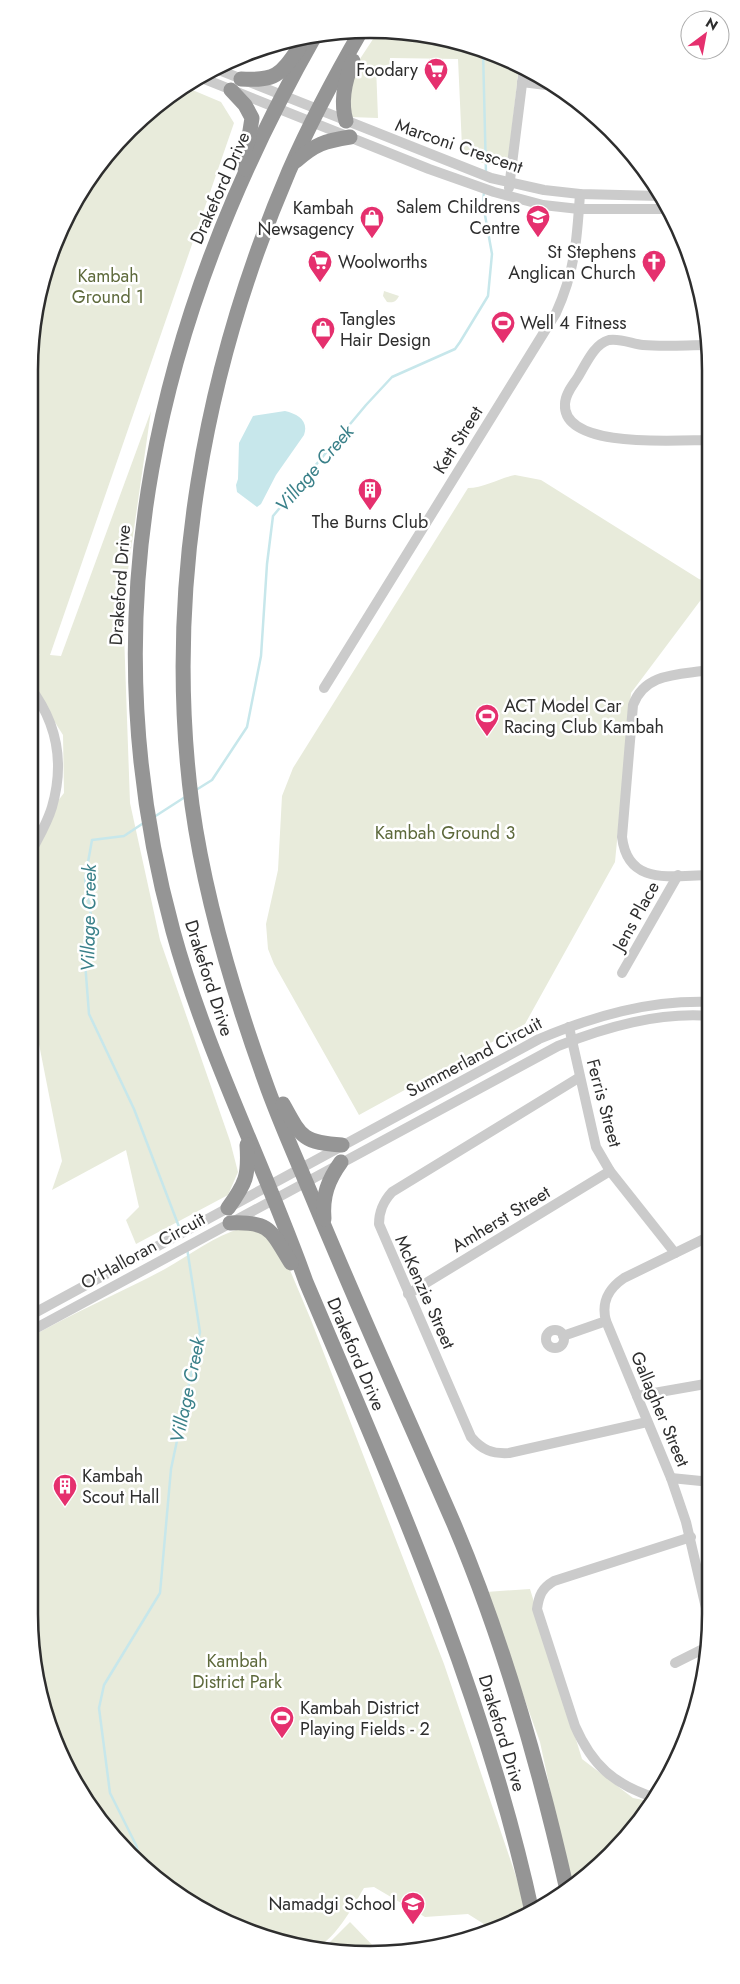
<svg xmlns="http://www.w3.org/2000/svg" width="740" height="1984" font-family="Jost,sans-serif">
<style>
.green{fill:#e8ebdb}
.water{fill:#c7e7eb}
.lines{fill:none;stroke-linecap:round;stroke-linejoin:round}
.stream{stroke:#c7e7eb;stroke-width:2.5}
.minor{stroke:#cbcbcb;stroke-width:10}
.highway{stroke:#959595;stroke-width:15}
.labels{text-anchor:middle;stroke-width:5;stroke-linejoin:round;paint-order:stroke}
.poi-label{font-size:18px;fill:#2e2e2e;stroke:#fff;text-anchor:start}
.street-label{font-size:18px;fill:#2e2e2e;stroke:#fff}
.park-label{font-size:18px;fill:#5d693b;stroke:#fff}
.water-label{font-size:19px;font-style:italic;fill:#3a8089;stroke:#fff}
.rim{fill:none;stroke:#2e2e2e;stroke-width:2.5}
</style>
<rect width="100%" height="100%" fill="#fff"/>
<!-- green -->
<g class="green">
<path d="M379,30H393L459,40L519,66L508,163C493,170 477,161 464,154L462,147L458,59L390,58V65L376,66L378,118L350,117L347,96L352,71Z"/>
<path d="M183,86L221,102L234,123L50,655L61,656L151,411L123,605L130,803L160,940L230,1141L238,1172L228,1195L136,1244L126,1220L139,1207L126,1150L52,1190L62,1161L38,1039L29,1018V839L64,793L63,735L29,681V655H40L29,650V370L40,281L64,219L99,162L145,113Z"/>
<path d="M384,291L399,296C396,302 393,303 387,302L383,296Z"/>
<path d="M515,475L541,480L699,579L709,583V589L631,693L615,862L525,1024L359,1115L274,964L268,949L266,924L278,870L282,796L293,768L468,488C484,488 499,478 515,475Z"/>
<path d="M242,1228L262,1231L287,1263L311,1320L444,1664L524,1900L527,1915L495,1931L468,1914L425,1917L374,1887L364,1888C353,1906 333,1945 311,1949L261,1937L200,1910L113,1839L74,1784L47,1724L29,1614V1338C73,1313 120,1293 165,1269C190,1255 214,1236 242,1228Z"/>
<path d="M530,1589L582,1759L633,1798L653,1802L641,1822L571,1887L540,1742L486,1592Z"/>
<path d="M350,1922L378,1951L324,1952L322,1950Z"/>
</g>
<!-- water -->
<path class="water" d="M285,411C298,414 309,421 304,435L276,475L261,504L257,507L237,492L236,485L238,479L239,443L253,416Z"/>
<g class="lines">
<!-- stream -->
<g class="stream">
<path d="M483,50L486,174"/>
<path d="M196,790L212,780L247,727L261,656L267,564L273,516L366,405L392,377L455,349L460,342L488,296L492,254L483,204L484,192"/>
<path d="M154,817L185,797"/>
<path d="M145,822L124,836L92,840L85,879L92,922L85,962L89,1014L134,1109L181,1232"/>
<path d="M141,1861L136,1845L110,1793L99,1708L104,1685L160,1593L171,1469L200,1332L187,1248"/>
</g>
<!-- minor -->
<g class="minor">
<path d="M214,68L491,178L544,190L580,194L660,196"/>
<path d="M197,76L429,169L494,192L543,205L579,209H669"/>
<path d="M522,82L554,86"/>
<path d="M509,188L524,68"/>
<path d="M708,345C687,345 665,347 643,345C633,344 620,338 609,340C594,344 586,364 578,377C573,385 565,394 565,404C562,450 680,440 709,440"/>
<path d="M709,670C679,675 645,672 633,705L622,837C628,887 672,875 710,875"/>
<path d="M29,686C57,722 65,762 52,807C47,824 37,840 29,856"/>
<path d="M324,688L556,313C575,271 577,240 580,194"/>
<path d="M622,973L678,875"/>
<path d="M569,1027L596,1147L610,1171L675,1253"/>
<path d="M580,1077L392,1192C383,1202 379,1211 379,1224L471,1437C482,1450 492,1454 509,1453L647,1422"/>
<path d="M408,1294L610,1171"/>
<path d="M29,1316L539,1039C594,1016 649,1000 710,1002"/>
<circle cx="555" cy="1339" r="9"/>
<path d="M29,1332L558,1046C606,1027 658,1012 710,1016"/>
<path d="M563,1336L606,1321"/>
<path d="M637,1396L711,1383"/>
<path d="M671,1478L711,1482"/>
<path d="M710,1625L686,1522L671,1478L606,1321C601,1302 608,1289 624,1278L710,1236"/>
<path d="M675,1663L707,1647"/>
<path d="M656,1798C614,1785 592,1765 575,1726L537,1609C539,1595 542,1588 554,1581L691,1537"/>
</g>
<!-- highway -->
<g class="highway">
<path d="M361,31C335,76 310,123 289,171C204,369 164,590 192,805C205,899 233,992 265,1081C279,1121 297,1160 313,1199C358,1308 407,1416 454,1524C504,1642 539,1766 567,1890"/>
<path d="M316,34C156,315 86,613 173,931C206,1052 264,1164 306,1282C393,1487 485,1694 532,1912"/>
<path d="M241,79C276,81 280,75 299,48"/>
<path d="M231,90L245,105L252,118L249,137L245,150V169"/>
<path d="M346,121C340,101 345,80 353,61"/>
<path d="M296,161C315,144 325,141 350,137"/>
<path d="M283,1104C301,1137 303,1143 342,1145"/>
<path d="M228,1208C246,1183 249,1176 247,1145"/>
<path d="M324,1219C322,1196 328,1180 341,1162"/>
<path d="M230,1223C271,1221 271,1231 291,1263"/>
</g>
</g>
<!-- icons -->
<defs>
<symbol id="supermarket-pin" viewBox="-11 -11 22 30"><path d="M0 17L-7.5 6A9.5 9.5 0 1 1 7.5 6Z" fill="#e5306e" stroke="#fff"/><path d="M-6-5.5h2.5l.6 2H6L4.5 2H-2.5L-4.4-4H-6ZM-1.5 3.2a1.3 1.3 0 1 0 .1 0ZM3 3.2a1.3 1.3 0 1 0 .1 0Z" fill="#fff"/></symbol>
<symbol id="school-pin" viewBox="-11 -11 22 30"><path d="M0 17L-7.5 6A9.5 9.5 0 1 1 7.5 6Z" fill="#e5306e" stroke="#fff"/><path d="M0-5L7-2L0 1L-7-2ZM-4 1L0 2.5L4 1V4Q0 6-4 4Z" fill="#fff"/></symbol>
<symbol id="shop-pin" viewBox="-11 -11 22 30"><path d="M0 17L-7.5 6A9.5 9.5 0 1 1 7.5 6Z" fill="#e5306e" stroke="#fff"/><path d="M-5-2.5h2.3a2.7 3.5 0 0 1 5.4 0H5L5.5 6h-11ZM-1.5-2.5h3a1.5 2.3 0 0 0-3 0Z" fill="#fff"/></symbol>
<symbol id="church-pin" viewBox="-11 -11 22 30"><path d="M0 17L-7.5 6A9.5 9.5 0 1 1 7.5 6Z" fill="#e5306e" stroke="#fff"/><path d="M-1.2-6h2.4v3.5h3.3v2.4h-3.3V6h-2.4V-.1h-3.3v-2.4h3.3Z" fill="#fff"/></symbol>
<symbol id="stadium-pin" viewBox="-11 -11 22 30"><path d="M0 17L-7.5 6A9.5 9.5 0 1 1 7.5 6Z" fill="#e5306e" stroke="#fff"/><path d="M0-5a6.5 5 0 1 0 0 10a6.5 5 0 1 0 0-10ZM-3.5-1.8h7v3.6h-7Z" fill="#fff"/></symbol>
<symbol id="building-pin" viewBox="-11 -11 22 30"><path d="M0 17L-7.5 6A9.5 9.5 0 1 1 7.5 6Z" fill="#e5306e" stroke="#fff"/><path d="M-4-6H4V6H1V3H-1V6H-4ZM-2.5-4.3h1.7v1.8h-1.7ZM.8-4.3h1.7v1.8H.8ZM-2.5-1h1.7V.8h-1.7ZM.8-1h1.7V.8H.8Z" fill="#fff"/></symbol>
</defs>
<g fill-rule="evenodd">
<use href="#supermarket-pin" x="422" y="56" width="28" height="38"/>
<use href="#school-pin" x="524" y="203" width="28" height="38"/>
<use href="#shop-pin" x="358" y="204" width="28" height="38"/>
<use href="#supermarket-pin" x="306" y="248" width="28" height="38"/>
<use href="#church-pin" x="640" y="248" width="28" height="38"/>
<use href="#stadium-pin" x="489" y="309" width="28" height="38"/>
<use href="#shop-pin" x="309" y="315" width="28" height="38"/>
<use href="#building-pin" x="356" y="476" width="28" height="38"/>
<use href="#stadium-pin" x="473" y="702" width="28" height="38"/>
<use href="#building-pin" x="51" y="1472" width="28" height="38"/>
<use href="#stadium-pin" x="268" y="1704" width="28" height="38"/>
<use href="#school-pin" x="399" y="1890" width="28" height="38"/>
</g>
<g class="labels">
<!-- poi labels -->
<g class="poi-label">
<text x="418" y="76" text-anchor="end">Foodary</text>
<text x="520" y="213" text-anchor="end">Salem Childrens<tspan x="520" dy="21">Centre</tspan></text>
<text x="354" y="214" text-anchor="end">Kambah<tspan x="354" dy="21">Newsagency</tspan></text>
<text x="636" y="258" text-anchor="end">St Stephens<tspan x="636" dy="21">Anglican Church</tspan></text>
<text x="338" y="268">Woolworths</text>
<text x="340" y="325">Tangles<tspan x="340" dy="21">Hair Design</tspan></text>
<text x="520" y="329">Well 4 Fitness</text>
<text x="370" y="528" text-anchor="middle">The Burns Club</text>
<text x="504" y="712">ACT Model Car<tspan x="504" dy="21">Racing Club Kambah</tspan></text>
<text x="82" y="1482">Kambah<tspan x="82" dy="21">Scout Hall</tspan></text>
<text x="300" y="1714">Kambah District<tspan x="300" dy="21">Playing Fields - 2</tspan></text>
<text x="396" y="1910" text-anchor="end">Namadgi School</text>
</g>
<!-- street labels -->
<g class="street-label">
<text transform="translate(459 146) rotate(19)" y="6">Marconi Crescent</text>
<text transform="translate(220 188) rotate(-66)" y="6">Drakeford Drive</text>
<text transform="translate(458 440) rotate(-58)" y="6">Kett Street</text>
<text transform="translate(120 585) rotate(-86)" y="6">Drakeford Drive</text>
<text transform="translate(636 916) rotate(-61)" y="6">Jens Place</text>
<text transform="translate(209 978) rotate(72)" y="6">Drakeford Drive</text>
<text transform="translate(474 1057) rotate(-28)" y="6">Summerland Circuit</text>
<text transform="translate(604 1103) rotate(75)" y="6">Ferris Street</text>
<text transform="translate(501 1219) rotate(-31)" y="6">Amherst Street</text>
<text transform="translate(143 1251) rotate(-29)" y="6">O'Halloran Circuit</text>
<text transform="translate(425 1292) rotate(66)" y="6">McKenzie Street</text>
<text transform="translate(356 1354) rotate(67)" y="6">Drakeford Drive</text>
<text transform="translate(660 1409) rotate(67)" y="6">Gallagher Street</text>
<text transform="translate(502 1733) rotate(73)" y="6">Drakeford Drive</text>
</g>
<!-- park labels -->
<g class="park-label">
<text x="108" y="282">Kambah<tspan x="108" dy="21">Ground 1</tspan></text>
<text x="445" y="839">Kambah Ground 3</text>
<text x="237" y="1667">Kambah<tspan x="237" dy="21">District Park</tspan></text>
</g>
<!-- water labels -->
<g class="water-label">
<text transform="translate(314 468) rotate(-49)" y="7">Village Creek</text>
<text transform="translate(88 918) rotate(-89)" y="7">Village Creek</text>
<text transform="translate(187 1390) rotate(-78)" y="7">Village Creek</text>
</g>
</g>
<!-- crop -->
<path d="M0 0H740V1984H0ZM370 38H370A332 332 0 0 1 702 370V1614A332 332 0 0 1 370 1946H370A332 332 0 0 1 38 1614V370A332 332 0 0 1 370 38Z" fill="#fff" fill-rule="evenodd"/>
<path class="rim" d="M370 38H370A332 332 0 0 1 702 370V1614A332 332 0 0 1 370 1946H370A332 332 0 0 1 38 1614V370A332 332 0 0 1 370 38Z"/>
<!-- north arrow -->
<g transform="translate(705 35) rotate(32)"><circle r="24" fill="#ffffff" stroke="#ababab"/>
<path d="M0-4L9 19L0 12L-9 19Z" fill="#e5306e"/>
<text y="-8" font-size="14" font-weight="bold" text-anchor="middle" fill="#2e2e2e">N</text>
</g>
</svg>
